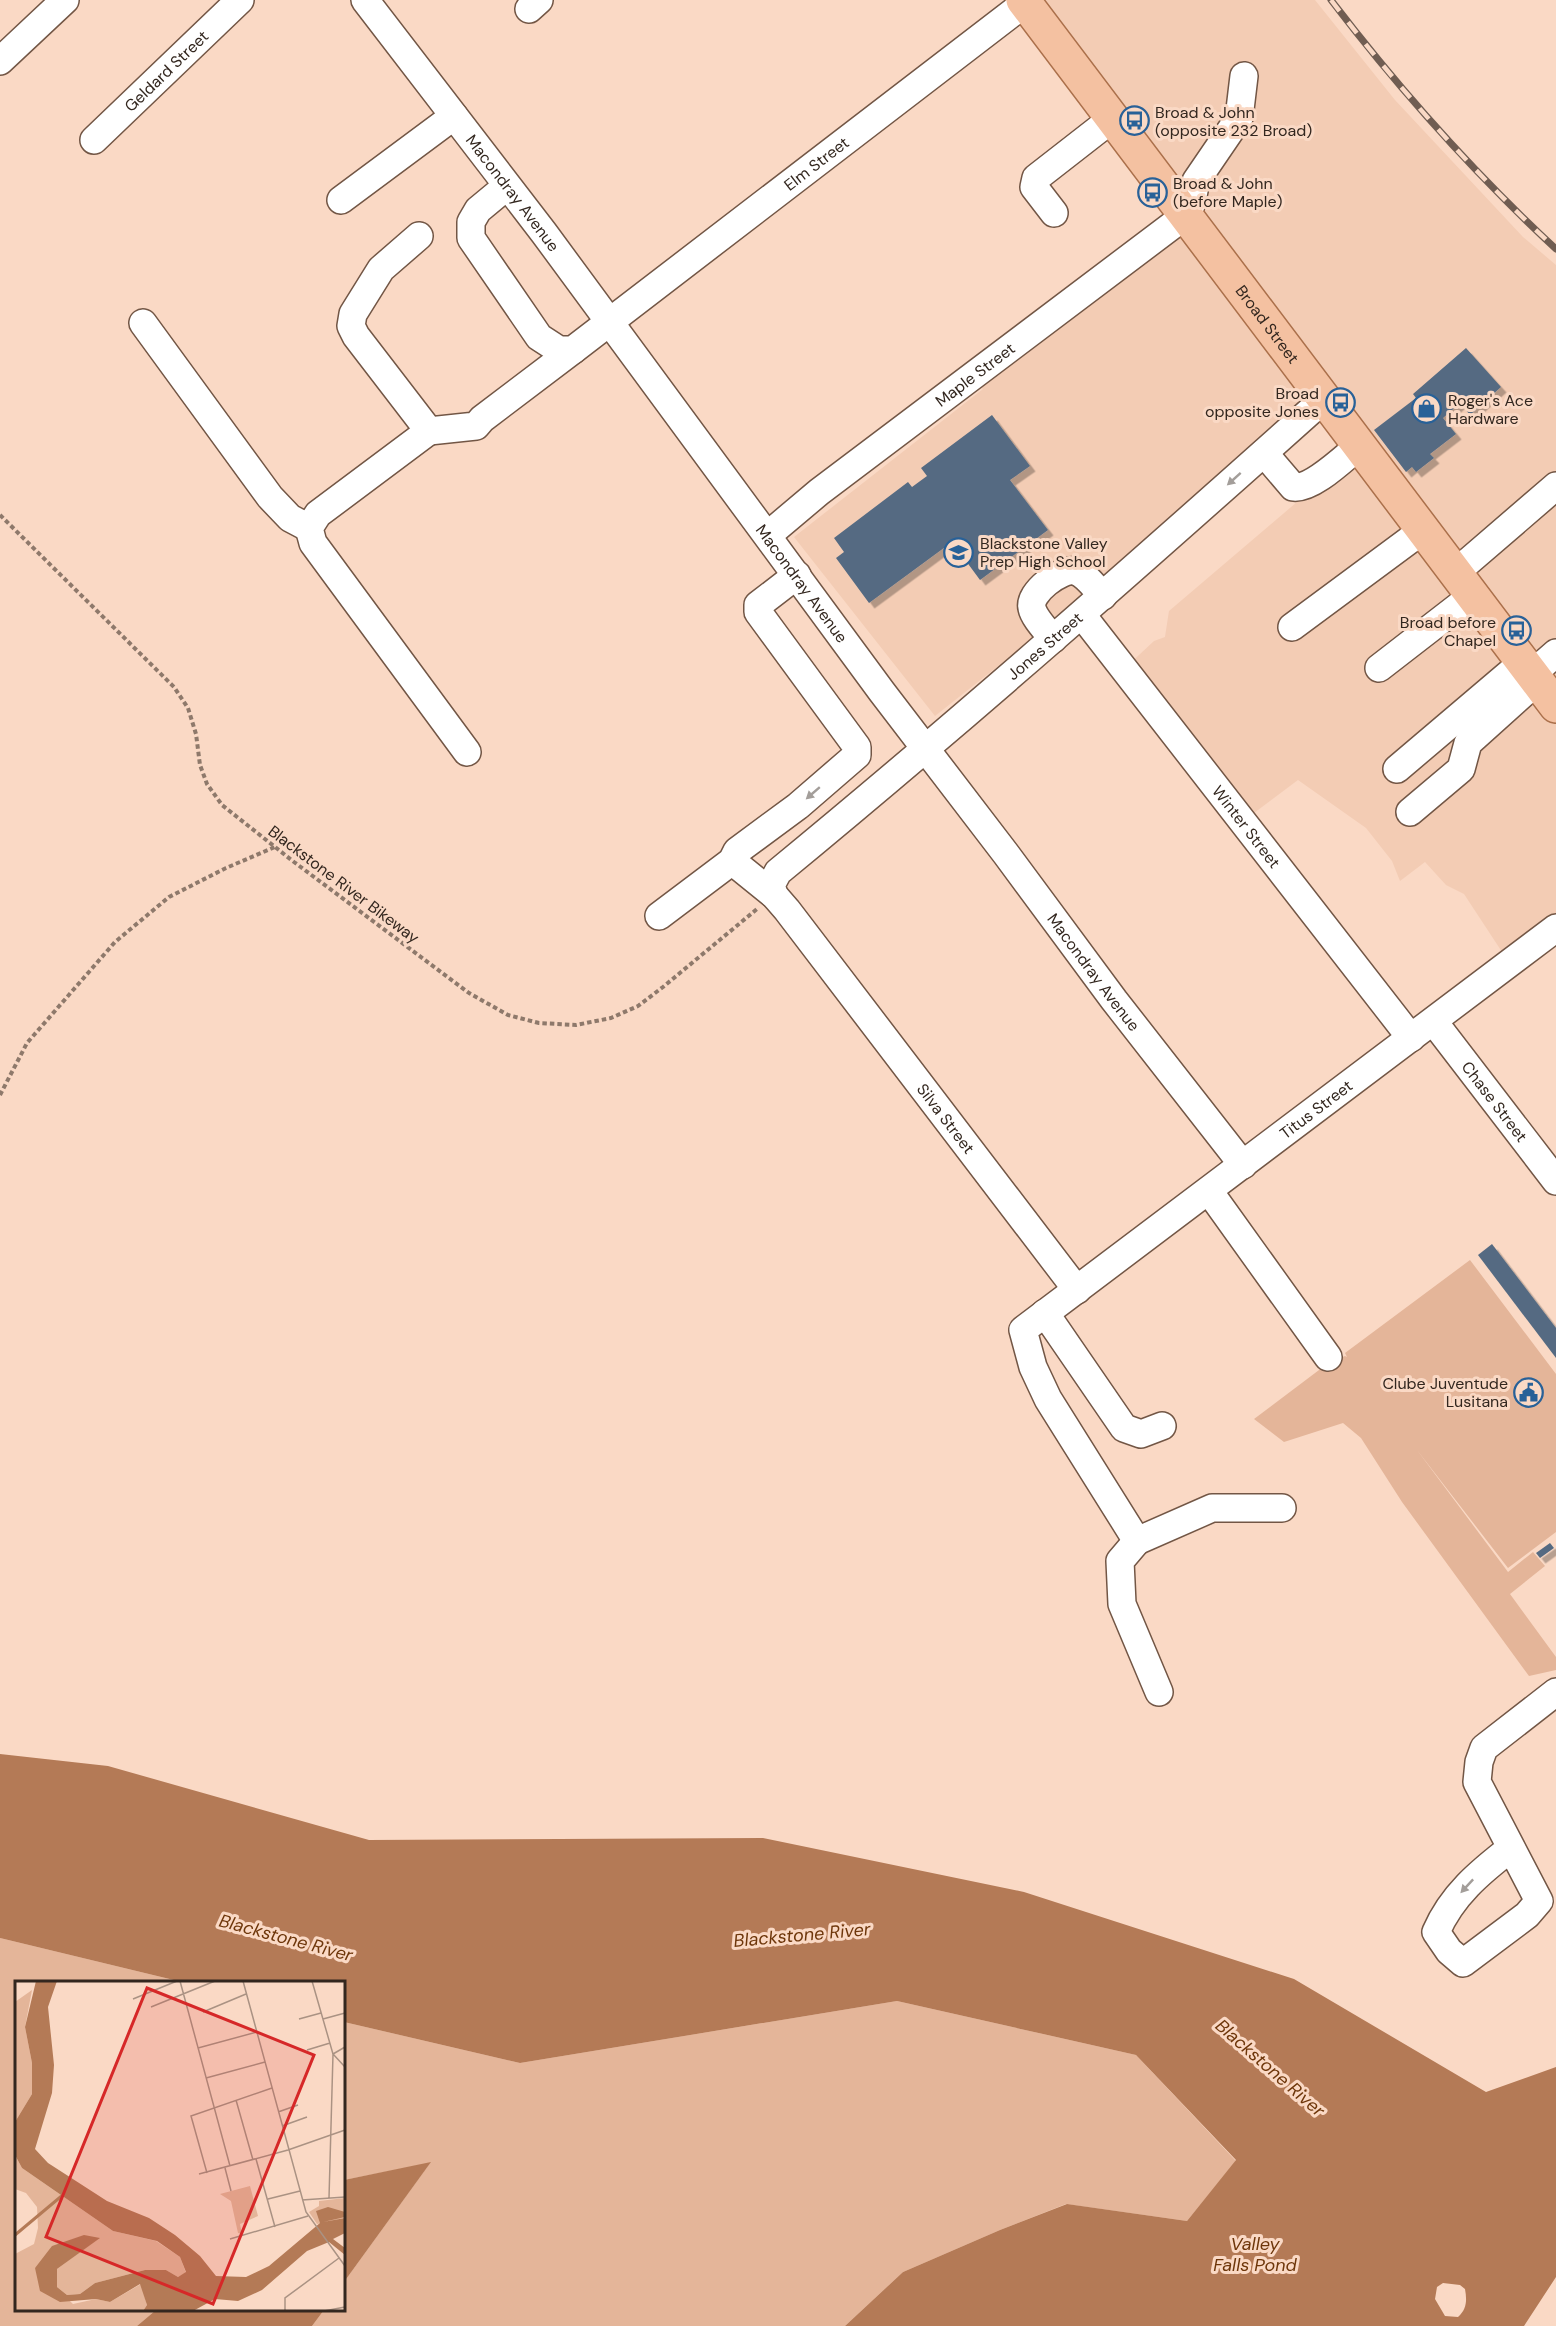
<svg xmlns="http://www.w3.org/2000/svg" width="1556" height="2326" font-family="'DM Sans',sans-serif">
<style>
.built{fill:#f3ccb4}
.green{fill:#e4b599}
.water{fill:#b47a56;fill-rule:evenodd}
.building{fill:#556b82;filter:url(#shadow)}
.lines{fill:none;stroke-linecap:round;stroke-linejoin:round}
.minor-casing{stroke:#725645;stroke-width:30}
.major-casing{stroke:#ab704b;stroke-width:36}
.path{stroke:#8e796b;stroke-width:4;stroke-dasharray:4.5 3;stroke-linecap:butt}
.minor{stroke:#fff;stroke-width:27}
.major{stroke:#f4c1a1;stroke-width:33}
.rail-casing{stroke:#705d52;stroke-width:7}
.rail{stroke:#fad9c5;stroke-width:4.5;stroke-dasharray:14;stroke-linecap:butt}
.oneway{fill:#a39e9a}
.labels{text-anchor:middle;stroke-width:6;stroke-linejoin:round;paint-order:stroke}
.street-label{font-size:16px;fill:#33271f;stroke:#fad9c5}
.poi-label{font-size:16px;fill:#33271f;stroke:#fad9c5;text-anchor:start}
.water-label{font-size:18px;font-style:italic;fill:#6e360a;stroke:#fad9c5}
.inset-river{fill:none;stroke:#b47a56;stroke-width:3}
.inset-road{fill:none;stroke:#aa9283;stroke-width:1.5}
.view{fill:#d62828;fill-opacity:0.15;stroke:#d62828;stroke-width:3}
.inset-edge{fill:none;stroke:#33271f;stroke-width:3}
</style>
<defs>
<filter id="shadow"><feDropShadow dx="5.5" dy="5.5" stdDeviation="0" flood-color="#0004"/></filter>
</defs>
<rect width="100%" height="100%" fill="#fad9c5"/>
<!-- built -->
<path class="built" d="M1021,0H1315L1395,100L1523,237L1556,265V930L1506,958L1464,894L1446,885L1425,862L1400,881L1392,861L1366,828L1298,780L1246,819L1125,668L1154,641L1165,637L1169,611L1358,450L1329,404L935,716L794,537L983,389L973,379L1183,219Z"/>
<!-- green -->
<g class="green">
<path d="M1470,1260L1556,1374V1532L1508,1568L1417,1450L1508,1572L1533,1552L1545,1566L1510,1594L1556,1657V1670L1529,1676L1402,1502L1361,1438L1343,1423L1284,1442L1254,1419L1327,1364L1345,1356L1347,1357L1345,1353Z"/>
<path d="M0,1938L182,1982H16V2310H156L137,2326H0Z"/>
<path d="M897,2001L1136,2055L1236,2161L1187,2221L1066,2204L1000,2230L903,2272L845,2326H312L324,2310H344V2282L430,2163L344,2180V2022L520,2063Z"/>
</g>
<!-- water -->
<g class="water">
<path d="M0,1754L108,1766L369,1840L763,1838L1024,1892L1294,1979L1486,2092L1556,2067V2277L1524,2326H845L903,2272L1000,2230L1067,2204L1187,2221L1236,2160L1136,2055L897,2001L520,2063L344,2022V1982H182L0,1938ZM1443,2283L1460,2285L1465,2289C1467,2300 1467,2309 1458,2317L1445,2316L1435,2299L1437,2287Z"/>
<path d="M431,2162L344,2282V2180Z"/>
<path d="M156,2310H324L312,2326H137Z"/>
</g>
<!-- building -->
<g class="building">
<path d="M1466,348L1501,387L1470,415L1460,403L1443,418L1456,434L1430,454L1434,458L1416,472L1412,467L1406,472L1374,430L1416,398L1413,394Z"/>
<path d="M992,415L1030,466L1010,480L1048,530L980,580L952,542L869,603L836,558L844,552L834,538L908,482L912,487L927,476L921,468Z"/>
<path d="M1492,1244L1556,1328V1358L1478,1255Z"/>
<path d="M1550,1543L1554,1548L1540,1558L1536,1553Z"/>
</g>
<g class="lines">
<defs>
<g id="minor">
<path id="s1" d="M365,0L544,233L882,692L1006,854L1114,1000L1243,1165"/>
<path d="M529,9L539,0"/>
<path d="M0,61L65,0"/>
<path id="s2" d="M94,140L240,0"/>
<path id="s3" d="M507,186L478,210L471,222V238L539,337L559,350H573L1025,3"/>
<path d="M341,200L454,116"/>
<path d="M1054,213L1034,187L1036,178L1113,118"/>
<path d="M419,236L381,269L353,314L351,326L356,336L429,431L476,426L482,419L573,350"/>
<path d="M143,323L270,497L290,518L309,528"/>
<path d="M429,431L318,514L309,528L313,543L467,752"/>
<path d="M1264,453L1293,487C1312,490 1345,457 1360,445"/>
<path id="s4" d="M768,535L819,492L1186,215L1191,205L1196,181L1239,118L1244,76"/>
<path d="M1455,573L1556,486"/>
<path id="s5" d="M1082,615L1411,1038"/>
<path d="M1292,627L1423,530"/>
<path d="M1053,639C1047,631 1034,618 1032,608C1028,593 1061,568 1075,571C1086,574 1095,588 1103,596"/>
<path d="M1379,668L1472,596"/>
<path d="M1532,674L1556,653"/>
<path d="M1397,769L1523,662"/>
<path d="M1410,812L1461,769L1468,743L1537,681"/>
<path id="s6" d="M732,861L774,895L787,910L1077,1290"/>
<path id="s7" d="M774,895L771,885L778,872C964,719 1145,559 1325,398"/>
<path d="M659,916L732,861L737,851L798,806L857,755V747L758,612V605L797,575"/>
<path id="s8" d="M1434,1022L1556,1181"/>
<path d="M1209,1191L1328,1357"/>
<path d="M1045,1313L1124,1428L1141,1434L1162,1426"/>
<path id="s9" d="M1282,1508H1212L1137,1541L1048,1399L1033,1367L1023,1330L1556,928"/>
<path d="M1137,1541L1120,1561L1122,1604L1159,1692"/>
<path d="M1511,1848C1480,1872 1452,1895 1436,1932L1449,1951L1463,1963L1527,1915L1539,1901L1477,1782L1479,1762L1484,1748L1556,1692"/>
</g>
<g id="major">
<path id="s10" d="M1023,0L1556,706"/>
</g>
</defs>
<!-- minor casing -->
<use href="#minor" class="minor-casing"/>
<!-- major casing -->
<use href="#major" class="major-casing"/>
<!-- path -->
<g class="path">
<path d="M0,515L174,687L188,708L196,734L200,765L207,784L222,805L294,862L469,993L508,1015L539,1023L576,1025L611,1018L638,1006L663,987L757,909"/>
<path d="M0,1095L27,1043L115,942L169,897L226,868L275,847"/>
</g>
<!-- minor -->
<use href="#minor" class="minor"/>
<!-- major -->
<use href="#major" class="major"/>
<defs>
<path id="rail" d="M1331,0C1399,89 1474,173 1556,249"/>
</defs>
<!-- rail casing -->
<use href="#rail" class="rail-casing"/>
<!-- rail -->
<use href="#rail" class="rail"/>
</g>
<!-- one-way arrows -->
<defs><path id="oneway-solid" d="M-6-.8H1V-3.2L6.5 0L1 3.2V.8H-6Z" transform="scale(1.5)"/></defs>
<g class="oneway">
<use href="#oneway-solid" transform="translate(1234 479) rotate(138)"/>
<use href="#oneway-solid" transform="translate(813 793) rotate(139)"/>
<use href="#oneway-solid" transform="translate(1467 1886) rotate(133)"/>
</g>
<!-- icons -->
<defs>
<symbol id="bus-ring" viewBox="-11 -11 22 22"><circle r="9.5" fill="#fad9c5" stroke="#286198" stroke-width="1.5"/><path d="M-5-6H5V4H4V6H2V4H-2V6H-4V4H-5ZM-3.5-4V0h7V-4ZM-3.5 1.2v1.5H-2V1.2ZM2 1.2v1.5H3.5V1.2Z" fill="#286198"/></symbol>
<symbol id="shop-ring" viewBox="-11 -11 22 22"><circle r="9.5" fill="#fad9c5" stroke="#286198" stroke-width="1.5"/><path d="M-5-2.5h2.3a2.7 3.5 0 0 1 5.4 0H5L5.5 6h-11ZM-1.5-2.5h3a1.5 2.3 0 0 0-3 0Z" fill="#286198"/></symbol>
<symbol id="school-ring" viewBox="-11 -11 22 22"><circle r="9.5" fill="#fad9c5" stroke="#286198" stroke-width="1.5"/><path d="M0-5L7-2L0 1L-7-2ZM-4 1L0 2.5L4 1V4Q0 6-4 4Z" fill="#286198"/></symbol>
<symbol id="civic-ring" viewBox="-11 -11 22 22"><circle r="9.5" fill="#fad9c5" stroke="#286198" stroke-width="1.5"/><path d="M-.6-6.5H3V-4.5H.6V-3L4-1V1h2V6H-6V1h2V-1L-.6-3ZM-1.2 2.5V6h2.4V2.5Z" fill="#286198"/></symbol>
</defs>
<g fill-rule="evenodd">
<use href="#bus-ring" x="1118" y="104" width="33" height="33"/>
<use href="#bus-ring" x="1136" y="176" width="33" height="33"/>
<use href="#bus-ring" x="1324" y="386" width="33" height="33"/>
<use href="#shop-ring" x="1410" y="392" width="33" height="33"/>
<use href="#school-ring" x="942" y="536" width="33" height="33"/>
<use href="#bus-ring" x="1500" y="614" width="33" height="33"/>
<use href="#civic-ring" x="1512" y="1376" width="33" height="33"/>
</g>
<g class="labels">
<!-- street labels -->
<g class="street-label">
<text dy="6" stroke="none"><textPath href="#s2" startOffset="100">Geldard Street</textPath></text>
<text dy="6" stroke="none"><textPath href="#s3" startOffset="532">Elm Street</textPath></text>
<text dy="6" stroke="none"><textPath href="#s1" startOffset="243">Macondray Avenue</textPath></text>
<text dy="6" stroke="none"><textPath href="#s10" startOffset="406">Broad Street</textPath></text>
<text dy="6" stroke="none"><textPath href="#s4" startOffset="262">Maple Street</textPath></text>
<text dy="6" stroke="none"><textPath href="#s1" startOffset="729">Macondray Avenue</textPath></text>
<text dy="6" stroke="none"><textPath href="#s7" startOffset="375">Jones Street</textPath></text>
<text dy="6" stroke="none"><textPath href="#s5" startOffset="268">Winter Street</textPath></text>
<text transform="translate(344 884) rotate(37)" y="6">Blackstone River Bikeway</text>
<text dy="6" stroke="none"><textPath href="#s1" startOffset="1215">Macondray Avenue</textPath></text>
<text dy="6" stroke="none"><textPath href="#s8" startOffset="100">Chase Street</textPath></text>
<text dy="6" stroke="none"><textPath href="#s9" startOffset="760">Titus Street</textPath></text>
<text dy="6" stroke="none"><textPath href="#s6" startOffset="336">Silva Street</textPath></text>
</g>
<!-- poi labels -->
<g class="poi-label">
<text x="1155" y="118">Broad &amp; John<tspan x="1155" dy="18">(opposite 232 Broad)</tspan></text>
<text x="1173" y="189">Broad &amp; John<tspan x="1173" dy="18">(before Maple)</tspan></text>
<text x="1319" y="399" text-anchor="end">Broad<tspan x="1319" dy="18">opposite Jones</tspan></text>
<text x="1448" y="406">Roger's Ace<tspan x="1448" dy="18">Hardware</tspan></text>
<text x="980" y="549">Blackstone Valley<tspan x="980" dy="18">Prep High School</tspan></text>
<text x="1496" y="628" text-anchor="end">Broad before<tspan x="1496" dy="18">Chapel</tspan></text>
<text x="1508" y="1389" text-anchor="end">Clube Juventude<tspan x="1508" dy="18">Lusitana</tspan></text>
</g>
<!-- water labels -->
<g class="water-label">
<text transform="translate(802 1935) rotate(-5)" y="6">Blackstone River</text>
<text transform="translate(286 1938) rotate(15)" y="6">Blackstone River</text>
<text transform="translate(1270 2068) rotate(41)" y="6">Blackstone River</text>
<text x="1255" y="2250">Valley<tspan x="1255" dy="21">Falls Pond</tspan></text>
</g>
</g>
<!-- overview -->
<g transform="translate(15 1981)">
<rect width="330" height="330" fill="#fad9c5"/>
<path d="M17,9L10,46L17,82V113L0,141V21ZM0,174L7,187L98,250L141,260L165,276L171,292L163,296L151,289H130L80,302L65,313L52,314L42,306V288L84,257L20,287L58,323L81,318L95,321L126,303L132,324L128,330H0V273L19,263L23,247L22,226L11,212L0,208ZM235,205L243,235L225,243L227,253L223,252L216,220L205,213ZM330,217V237L302,243L294,231L304,225V220Z" fill="#e4b599"/>
<path d="M21,0H42L33,26L39,84L37,112L20,168L33,182L92,220L134,237L160,254L185,275L201,295L231,296L254,285L305,242L301,230L313,226L330,231V236L308,241L330,237V252L318,258L330,267V274L314,261L292,270L247,309L223,320L200,318L178,330H128L132,324L125,303L95,321L81,318L45,321L25,310L20,287L37,265L69,254L85,257L42,288V306L52,314L65,313L80,302L130,289H151L163,296L171,291L165,276L142,260L98,250L7,187L0,174V141L17,113V82L10,46Z" fill="#b47a56"/>
<path class="inset-river" d="M0,254L49,213"/>
<path class="inset-road" d="M63,0H98M165,0L215,185M228,0L291,231L330,285M297,0L318,73L314,217M118,18L162,0M136,26L200,0M188,31L231,13M284,38L306,32M308,38L330,32M330,66L318,73L330,86M183,67L242,51M292,69L315,62M191,97L250,81M221,119L238,179M263,131L283,124M267,145L292,136M241,178L260,246M210,187L216,210M192,192L176,135L257,107M184,193L273,169L330,149M253,218L285,210M287,219L330,216M215,258L293,235M270,330V317L324,277M309,330L330,326"/>
<path class="view" d="M132,7L299,74L198,323L31,256Z"/>
<rect width="330" height="330" class="inset-edge"/>
</g>
</svg>
